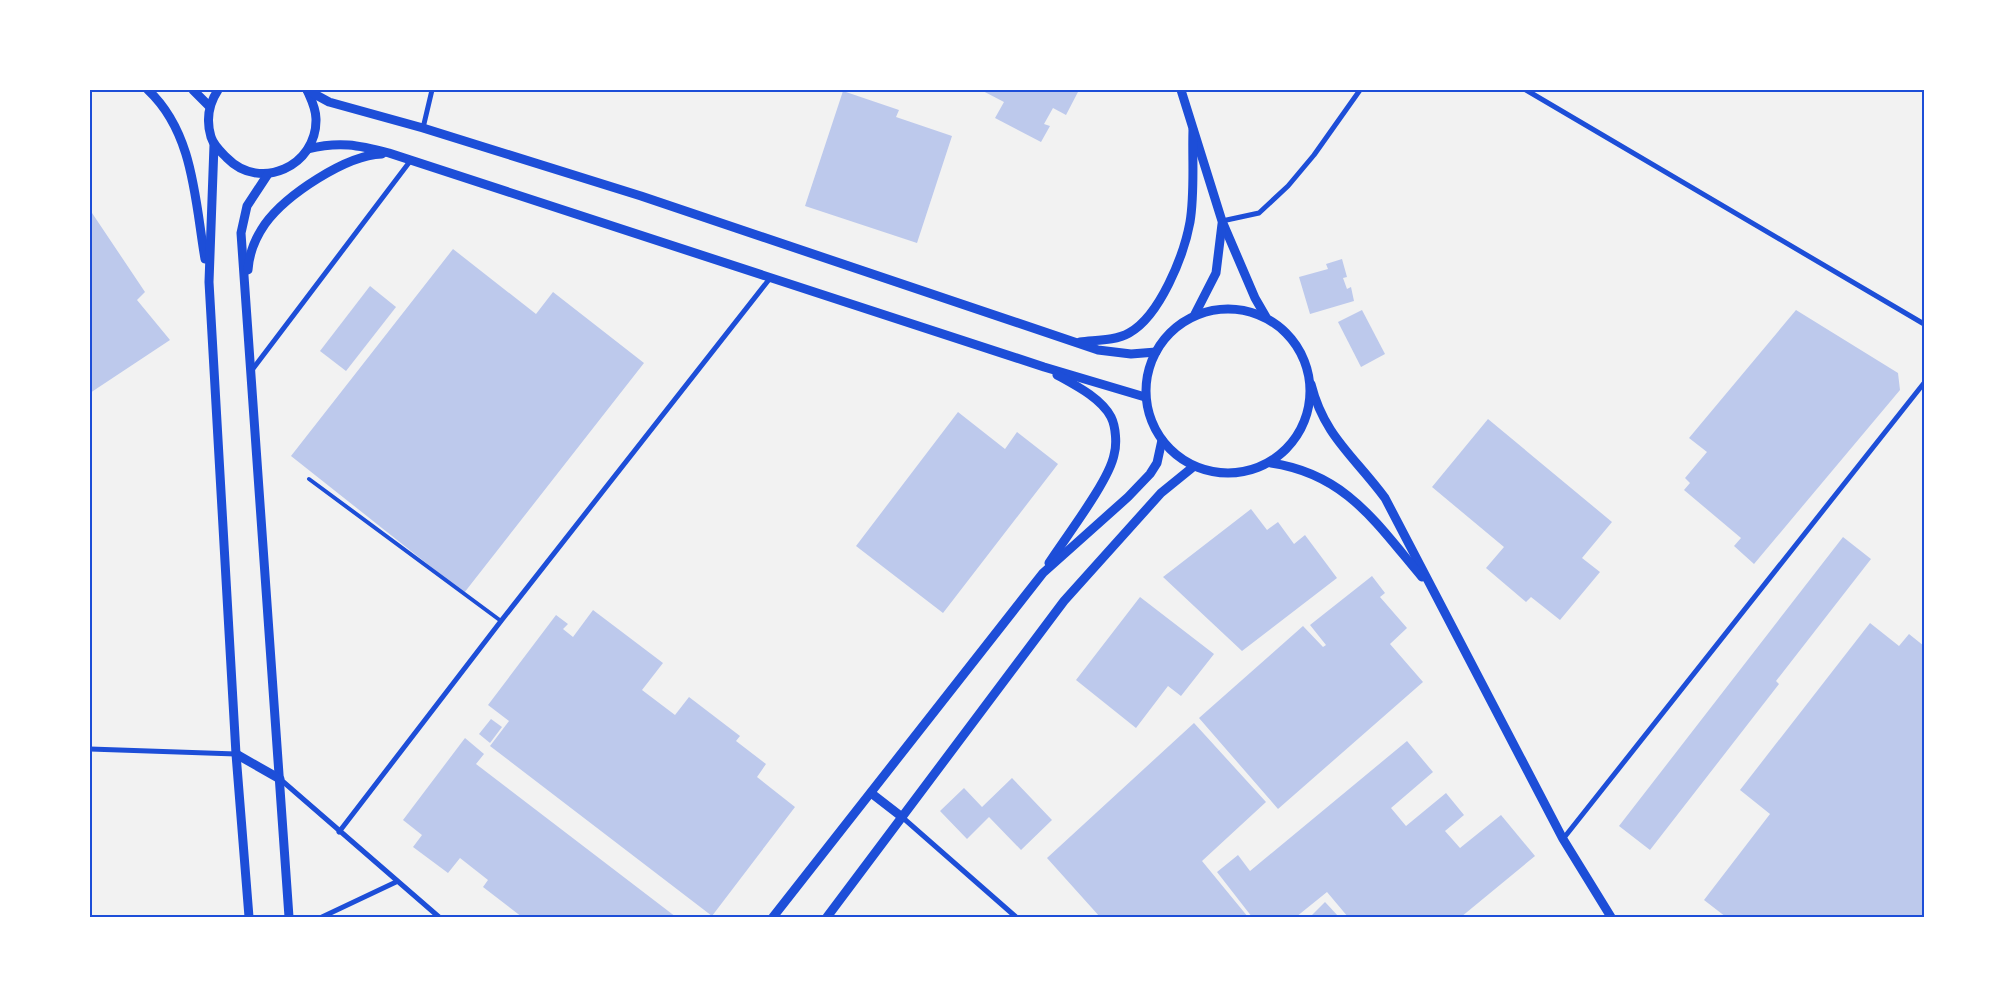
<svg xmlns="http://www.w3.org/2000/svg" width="2014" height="1007" font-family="Roboto,sans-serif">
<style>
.building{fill:#bdc9ec}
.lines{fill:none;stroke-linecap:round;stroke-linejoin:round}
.service{stroke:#1d4ed8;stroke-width:4}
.minor{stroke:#1d4ed8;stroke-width:5}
.tertiary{stroke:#1d4ed8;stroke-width:9}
.neatline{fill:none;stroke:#1d4ed8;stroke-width:2}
</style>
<rect width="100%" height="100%" fill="#f2f2f2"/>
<!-- building -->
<g class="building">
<path d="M981,90H1079L1066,115L1053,108L1044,124L1050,126L1041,142L995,118L1004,102Z"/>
<path d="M843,91L899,110L896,117L952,136L917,243L805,206Z"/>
<path d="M90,210L145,292L137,300L170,340L90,393Z"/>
<path d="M453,249L536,314L553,292L644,363L464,593L291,456Z"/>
<path d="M1342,259L1347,277L1343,278L1347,289L1351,287L1354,301L1310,314L1299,277L1328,269L1326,264Z"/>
<path d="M370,286L396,307L346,371L320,351Z"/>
<path d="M1362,310L1385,354L1361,367L1338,322Z"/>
<path d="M1796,310L1898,373L1900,390L1754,564L1734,546L1741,538L1684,490L1690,483L1685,478L1707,452L1689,438Z"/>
<path d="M958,412L1005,449L1017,432L1058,464L943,613L856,546Z"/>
<path d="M1488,419L1612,522L1582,558L1600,572L1560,620L1531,597L1526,602L1486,568L1504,547L1432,487Z"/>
<path d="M1251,509L1267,530L1278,522L1294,544L1305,535L1337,578L1242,651L1163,577Z"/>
<path d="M1843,537L1871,559L1776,681L1779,684L1650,850L1619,826Z"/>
<path d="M1372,576L1385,593L1380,597L1407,628L1390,644L1423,682L1278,809L1199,718L1303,626L1323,647L1326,645L1310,625Z"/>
<path d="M1140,597L1214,654L1181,696L1168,686L1136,728L1076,680Z"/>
<path d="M593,610L663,663L642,690L675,715L689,697L740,736L736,741L766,764L757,777L795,807L712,916L490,746L509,721L488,705L556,615L568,624L563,629L573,637Z"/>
<path d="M1870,623L1899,646L1909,634L1924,646V917H1726L1704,900L1770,814L1740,790Z"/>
<path d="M491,719L502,727L490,743L479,734Z"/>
<path d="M1194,723L1266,802L1202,861L1248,917H1100L1047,858Z"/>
<path d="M465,738L484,754L476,764L676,917H522L483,887L488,880L460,858L448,873L413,847L422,835L403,820Z"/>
<path d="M1407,741L1433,772L1391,808L1406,826L1446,793L1464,815L1445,831L1460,848L1501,815L1535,856L1461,917H1348L1327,892L1296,917H1252L1217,872L1238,855L1250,871Z"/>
<path d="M1012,778L1052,820L1021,850L989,817L967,839L940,811L964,788L982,807Z"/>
<path d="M1325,902L1339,917H1310Z"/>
</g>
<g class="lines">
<!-- service -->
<path class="service" d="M309,479L501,621"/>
<!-- minor -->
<g class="minor">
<path d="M1526,90L1924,324"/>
<path d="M423,128L432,90"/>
<path d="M1222,221L1259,213L1288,186L1314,155L1360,90"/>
<path d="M252,370L411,160"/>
<path d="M90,749L236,754"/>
<path d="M280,779L439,917"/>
<path d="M902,817L1016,917"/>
<path d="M339,832L501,621L771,277"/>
<path d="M1563,839L1924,383"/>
<path d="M322,917L396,882"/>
</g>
<!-- tertiary -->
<g class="tertiary">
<path d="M148,90C194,133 195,201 205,259"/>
<path d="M193,90L209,106"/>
<path d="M218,90C208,105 206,120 211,137C214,146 220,151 227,158C260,192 317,166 316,119C316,108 311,99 307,90"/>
<path d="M307,90L329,102L423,128L641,196L1098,350L1131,354L1156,352"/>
<path d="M1181,90L1222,221L1255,298L1266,317"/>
<path d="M214,145L209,282L236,754L249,917"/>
<path d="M308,149C339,141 358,145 389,153L1044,367L1145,397"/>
<path d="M268,174L247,206L241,233L289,917"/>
<path d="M248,270C249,254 256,237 265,224C286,195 346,155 382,154"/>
<circle cx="1228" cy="391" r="82"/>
<path d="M1195,314L1216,273L1222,224"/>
<path d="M1080,342C1095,340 1115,341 1129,333C1160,316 1184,255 1190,222C1195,192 1192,159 1193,130"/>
<path d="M1311,384C1324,436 1354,456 1385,498L1563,839L1611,917"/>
<path d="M1271,463C1346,474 1376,523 1422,577"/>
<path d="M1049,563C1065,538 1109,481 1114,455C1117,445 1116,427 1111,417C1101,398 1075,385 1057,375"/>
<path d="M236,754L280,779"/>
<path d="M871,793L902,817"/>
<path d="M773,917L1043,573L1128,497L1150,474L1157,463L1162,440"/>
<path d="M827,917L1064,601L1161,493L1193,467"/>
</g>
</g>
<!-- border -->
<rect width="2014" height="1007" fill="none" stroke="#ffffff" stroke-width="182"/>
<rect x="91" y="91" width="1832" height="825" class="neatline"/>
</svg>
